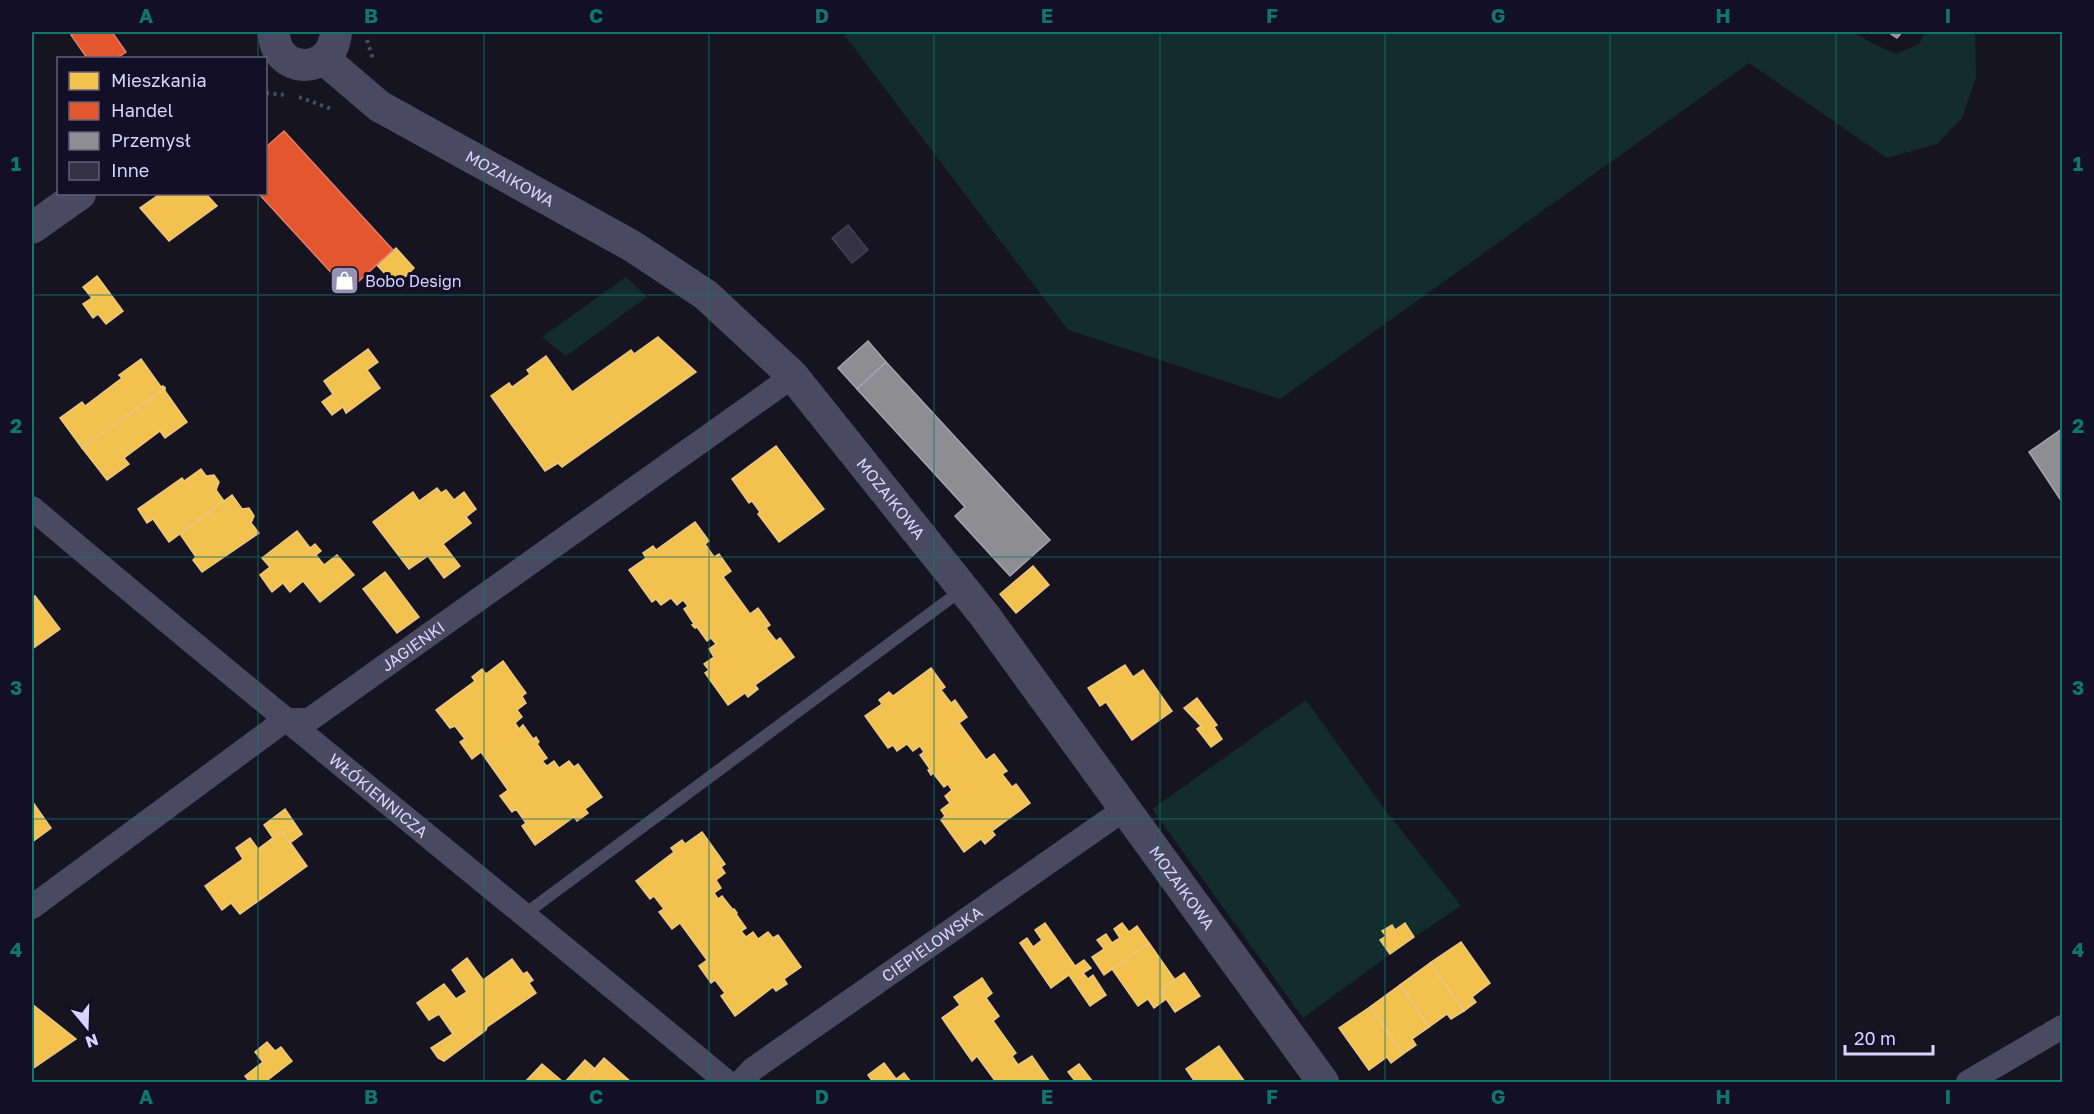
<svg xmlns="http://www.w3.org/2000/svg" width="2094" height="1114" font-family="'Golos Text',sans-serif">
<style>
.green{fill:#132c2d}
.homes{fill:#f2c14e;stroke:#eac783;stroke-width:1.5}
.shops{fill:#e4572e;stroke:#e17c6d;stroke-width:1.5}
.industry{fill:#8d8d92;stroke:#a4a2b3;stroke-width:1.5}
.building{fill:#343243;stroke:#433f54;stroke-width:1.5}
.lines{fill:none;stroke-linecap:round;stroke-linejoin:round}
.path{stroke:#44505f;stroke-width:4;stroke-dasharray:3 4.5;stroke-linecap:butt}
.service{stroke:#4a4962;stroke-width:12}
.minor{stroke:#4a4962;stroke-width:24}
.tertiary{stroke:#4a4962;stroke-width:32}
.grid{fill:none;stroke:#0f766e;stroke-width:1.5;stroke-opacity:0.55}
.labels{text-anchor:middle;stroke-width:6;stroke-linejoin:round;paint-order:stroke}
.street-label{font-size:16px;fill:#d9d4ff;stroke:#130f26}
.poi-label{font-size:16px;fill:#d9d4ff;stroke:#130f26;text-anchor:start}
.neatline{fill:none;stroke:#0f766e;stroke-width:2}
.grid-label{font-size:20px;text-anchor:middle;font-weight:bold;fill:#0f766e}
</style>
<rect width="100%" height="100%" fill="#161421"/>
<!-- green -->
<g class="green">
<path d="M842,32H1852L1870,42L1896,54L1919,44L1925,32H1975L1976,78L1962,118L1937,144L1887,158L1749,63L1280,399L1068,330Z"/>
<path d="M626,277L647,297L566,356L542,337Z"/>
<path d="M1306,700L1383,807L1461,906L1414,937L1303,1018L1152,809Z"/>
</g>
<!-- homes -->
<g class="homes">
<path d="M160,194H206L217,206L169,241L140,208Z"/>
<path d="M396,248L414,268L396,286L377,265Z"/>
<path d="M97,276L123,311L106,324L98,314L93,318L83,304L92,298L83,287Z"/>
<path d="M658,337L696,372L562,467L558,463L545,471L491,396L509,383L512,387L530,374L527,370L546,356L572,392L631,350L634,354Z"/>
<path d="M368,349L378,362L367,370L380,388L346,413L343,407L332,415L322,402L333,394L324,381Z"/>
<path d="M141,359L161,387L163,386L165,388L82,448L60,418L82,402L85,406L122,378L119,375Z"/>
<path d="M165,388V391L187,422L165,438L160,431L124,458L129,464L107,480L82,448Z"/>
<path d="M776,446L824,509L779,542L758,514L760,512L752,501L749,503L732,479Z"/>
<path d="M201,469L206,476L214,475L219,482L216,490L224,501L169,542L153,519L147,523L138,509L182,478L184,481Z"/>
<path d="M437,488L441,493L446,490L454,500L464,492L476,509L466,517L471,523L443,544L460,566L444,578L428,556L409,569L373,522L413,492L419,501Z"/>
<path d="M232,495L242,509L249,508L254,516L251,523L259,533L202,572L193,560L196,557L180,534Z"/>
<path d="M695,522L709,541L705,544L714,557L719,554L731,571L723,577L750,614L758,608L770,625L766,628L776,641L780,638L794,657L755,685L758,689L748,697L745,693L728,705L705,673L709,670L704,664L714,657L709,649L716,644L711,638L707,641L697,627L695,628L692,625L694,624L684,609L688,606L683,600L677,605L671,598L661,605L656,599L652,602L629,570L646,558L643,553L653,546L656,550Z"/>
<path d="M297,531L310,548L315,544L321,551L316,555L324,565L337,555L354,575L320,602L303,581L290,592L283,583L272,592L260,575L270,567L262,558Z"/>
<path d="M1033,566L1049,585L1016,613L1000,594Z"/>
<path d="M385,572L419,617L397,633L363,589Z"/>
<path d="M35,596L60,629L32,649V599Z"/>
<path d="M503,661L526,693L522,696L526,703L517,710L522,717L515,723L519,729L523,725L533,739L536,737L539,742L537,744L547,758L542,761L547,766L554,761L559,768L569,761L574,767L578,764L602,797L585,809L588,813L577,821L574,817L535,845L522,826L526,823L516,809L512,812L500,796L508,790L481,752L472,759L460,742L465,739L455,726L450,728L436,710L475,681L472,677L482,669L486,674Z"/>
<path d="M1125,665L1133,677L1143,670L1172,711L1132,740L1106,702L1100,706L1088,688Z"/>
<path d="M931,668L945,687L941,690L951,703L955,700L967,717L959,723L986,760L994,754L1007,771L1002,774L1012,787L1016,784L1030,803L992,831L995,835L985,844L981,839L964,852L941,820L945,816L941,810L950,803L945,796L952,790L948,784L944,787L933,773L931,775L928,770L930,769L920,755L924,752L920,746L913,751L907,744L897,751L893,745L888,748L865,716L882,704L879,700L889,692L893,696Z"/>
<path d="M1197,698L1217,725L1214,727L1222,739L1211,747L1197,729L1201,726L1184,708Z"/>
<path d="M32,801L51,828L32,842Z"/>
<path d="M285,809L302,834L290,843L282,831L273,838L264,825Z"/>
<path d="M282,831L307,866L240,914L231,903L222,910L205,886L243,859L236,848L250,838L258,849Z"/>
<path d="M702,832L725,864L721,867L725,873L716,880L721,888L714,893L718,899L722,896L733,910L734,909L737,913L736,914L746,928L741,931L746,937L753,932L758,939L768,932L773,938L778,935L801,967L784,979L787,984L776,991L773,987L735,1016L721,996L725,993L715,980L711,983L699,966L707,960L680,923L672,929L659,912L664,909L654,896L650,899L636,881L674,852L671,848L682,840L685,844Z"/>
<path d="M1045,923L1075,966L1084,960L1091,968L1083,973L1088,979L1093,975L1106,995L1090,1006L1069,975L1051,988L1020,943L1027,938L1033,947L1042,940L1035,930Z"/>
<path d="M1122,923L1129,932L1137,926L1149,943L1104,975L1092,957L1104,949L1097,940L1106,934L1112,943L1120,938L1114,929Z"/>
<path d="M1405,923L1414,937L1390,954L1380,940L1386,936L1382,931L1392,925L1395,930Z"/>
<path d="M1461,942L1490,983L1472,997L1476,1002L1464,1011L1430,963Z"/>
<path d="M1149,943L1175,980L1160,990L1166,999L1154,1008L1148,999L1138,1006L1112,969Z"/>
<path d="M467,958L483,980L512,959L523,974L527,972L533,980L529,983L536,993L487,1027L486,1030L444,1061L438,1058L431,1048L453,1034L439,1014L429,1020L417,1003L444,984L456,999L467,992L452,970Z"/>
<path d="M1430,963L1464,1011L1451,1019L1447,1014L1429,1027L1400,985Z"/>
<path d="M1184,973L1200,996L1175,1012L1160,990Z"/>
<path d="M982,978L992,993L986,998L999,1016L993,1021L1016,1053L1012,1056L1018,1065L1032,1056L1050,1082H996L977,1056L972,1061L942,1018L960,1005L954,997Z"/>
<path d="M1400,985L1429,1027L1412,1039L1416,1045L1403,1054L1370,1007Z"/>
<path d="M32,1004L76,1039L32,1069Z"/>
<path d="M1370,1007L1403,1054L1391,1063L1387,1057L1369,1070L1339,1028Z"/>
<path d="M267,1042L275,1051L281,1047L292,1061L265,1082H250L245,1076L263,1062L255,1052Z"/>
<path d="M1219,1046L1245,1082H1195L1186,1069Z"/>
<path d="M604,1058L631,1082H583Z"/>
<path d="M585,1060L595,1069L583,1082H565Z"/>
<path d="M884,1063L896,1079L904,1073L911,1082H873L868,1075Z"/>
<path d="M542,1064L563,1082H525Z"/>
<path d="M1079,1064L1093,1082H1076L1068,1072Z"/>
</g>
<!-- shops -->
<g class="shops">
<path d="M76,32H112L126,52L117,58H87L71,35Z"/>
<path d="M284,131L393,250L348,291L259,194H266V147Z"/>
</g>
<!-- industry -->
<g class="industry">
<path d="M1888,32H1902L1897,38Z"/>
<path d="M868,341L886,362L857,389L838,368Z"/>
<path d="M886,362L1050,540L1010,576L955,516L965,507L857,389Z"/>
<path d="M2062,429V502L2029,452Z"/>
</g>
<!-- building -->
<path class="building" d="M848,225L868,250L852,263L832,238Z"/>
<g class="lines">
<!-- path -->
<g class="path">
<path d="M367,40L373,59"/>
<path d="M266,93L286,95"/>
<path d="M299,97L334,110"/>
</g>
<!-- service -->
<path class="service" d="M525,914L963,589"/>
<!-- minor -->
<g class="minor">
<path id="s1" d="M32,508C261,702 496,890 727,1082"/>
<path id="s2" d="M32,907L285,720H309L793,376"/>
<path id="s3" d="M741,1082L753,1069L1126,808"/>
<path d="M1968,1082L2062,1027"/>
</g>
<!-- tertiary -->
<g class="tertiary">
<path d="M274,32C274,75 333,77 336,32"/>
<path id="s4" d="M324,59L379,106L632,246L706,295L793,376L985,616L1323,1082"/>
<path d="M32,228L80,194"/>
</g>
</g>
<!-- grid -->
<path class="grid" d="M258,32V58M484,32V1082M709,32V1082M934,32V1082M1160,32V1082M1385,32V1082M1610,32V1082M1836,32V1082M258,194V1082M32,295H2062M32,557H2062M32,819H2062"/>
<!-- icons -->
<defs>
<symbol id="shop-square" viewBox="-11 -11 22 22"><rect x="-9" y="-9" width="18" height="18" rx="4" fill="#9591b1" stroke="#130f26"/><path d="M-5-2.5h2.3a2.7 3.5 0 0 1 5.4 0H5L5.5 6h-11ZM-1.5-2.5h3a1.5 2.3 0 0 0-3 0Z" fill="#fff"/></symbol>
</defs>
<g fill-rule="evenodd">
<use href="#shop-square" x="328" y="264" width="33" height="33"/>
</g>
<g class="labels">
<!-- street labels -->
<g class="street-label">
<text dy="6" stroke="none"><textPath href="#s4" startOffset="222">MOZAIKOWA</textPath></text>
<text dy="6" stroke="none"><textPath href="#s4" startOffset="726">MOZAIKOWA</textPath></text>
<text dy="6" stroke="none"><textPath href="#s2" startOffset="466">JAGIENKI</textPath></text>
<text dy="6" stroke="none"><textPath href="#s1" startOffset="450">WŁÓKIENNICZA</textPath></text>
<text dy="6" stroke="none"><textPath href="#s4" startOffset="1212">MOZAIKOWA</textPath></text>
<text dy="6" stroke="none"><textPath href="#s3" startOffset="236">CIEPIELOWSKA</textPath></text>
</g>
<!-- poi labels -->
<g class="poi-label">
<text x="365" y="287">Bobo Design</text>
</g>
</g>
<!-- border -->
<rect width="2094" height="1114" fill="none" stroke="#130f26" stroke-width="66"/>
<!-- legend -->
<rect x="57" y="57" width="210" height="138" fill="#130f26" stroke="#625e7d" stroke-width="1.5"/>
<rect x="69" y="72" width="30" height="18" fill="#f2c14e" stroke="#625e7d" stroke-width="1.5"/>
<text x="111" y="87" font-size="18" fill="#d9d4ff">Mieszkania</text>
<rect x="69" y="102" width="30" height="18" fill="#e4572e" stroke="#625e7d" stroke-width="1.5"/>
<text x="111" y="117" font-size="18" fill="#d9d4ff">Handel</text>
<rect x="69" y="132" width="30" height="18" fill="#8d8d92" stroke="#625e7d" stroke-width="1.5"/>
<text x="111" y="147" font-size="18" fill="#d9d4ff">Przemysł</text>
<rect x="69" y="162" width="30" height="18" fill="#343243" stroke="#625e7d" stroke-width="1.5"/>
<text x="111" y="177" font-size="18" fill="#d9d4ff">Inne</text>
<!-- north arrow -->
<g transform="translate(87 1027) rotate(161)" stroke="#130f26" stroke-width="4.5" paint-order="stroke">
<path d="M0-4.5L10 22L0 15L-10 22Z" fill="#d9d4ff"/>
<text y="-9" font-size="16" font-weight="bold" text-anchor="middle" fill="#d9d4ff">N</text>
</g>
<!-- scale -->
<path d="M1845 1045v9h88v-9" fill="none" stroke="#d9d4ff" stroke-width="3"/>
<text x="1854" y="1045" font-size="18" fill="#d9d4ff" stroke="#130f26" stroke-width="4.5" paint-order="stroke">20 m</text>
<rect x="33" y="33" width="2028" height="1048" class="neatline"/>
<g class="grid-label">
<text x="146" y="23">A</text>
<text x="371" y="23">B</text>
<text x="596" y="23">C</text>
<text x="822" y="23">D</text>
<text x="1047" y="23">E</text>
<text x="1272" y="23">F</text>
<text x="1498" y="23">G</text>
<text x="1723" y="23">H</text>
<text x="1948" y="23">I</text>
<text x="16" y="171">1</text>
<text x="2078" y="171">1</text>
<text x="16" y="433">2</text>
<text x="2078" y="433">2</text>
<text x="16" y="695">3</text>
<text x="2078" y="695">3</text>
<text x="16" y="957">4</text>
<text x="2078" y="957">4</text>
<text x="146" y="1104">A</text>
<text x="371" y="1104">B</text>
<text x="596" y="1104">C</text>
<text x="822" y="1104">D</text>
<text x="1047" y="1104">E</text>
<text x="1272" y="1104">F</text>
<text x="1498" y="1104">G</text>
<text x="1723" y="1104">H</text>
<text x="1948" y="1104">I</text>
</g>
</svg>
